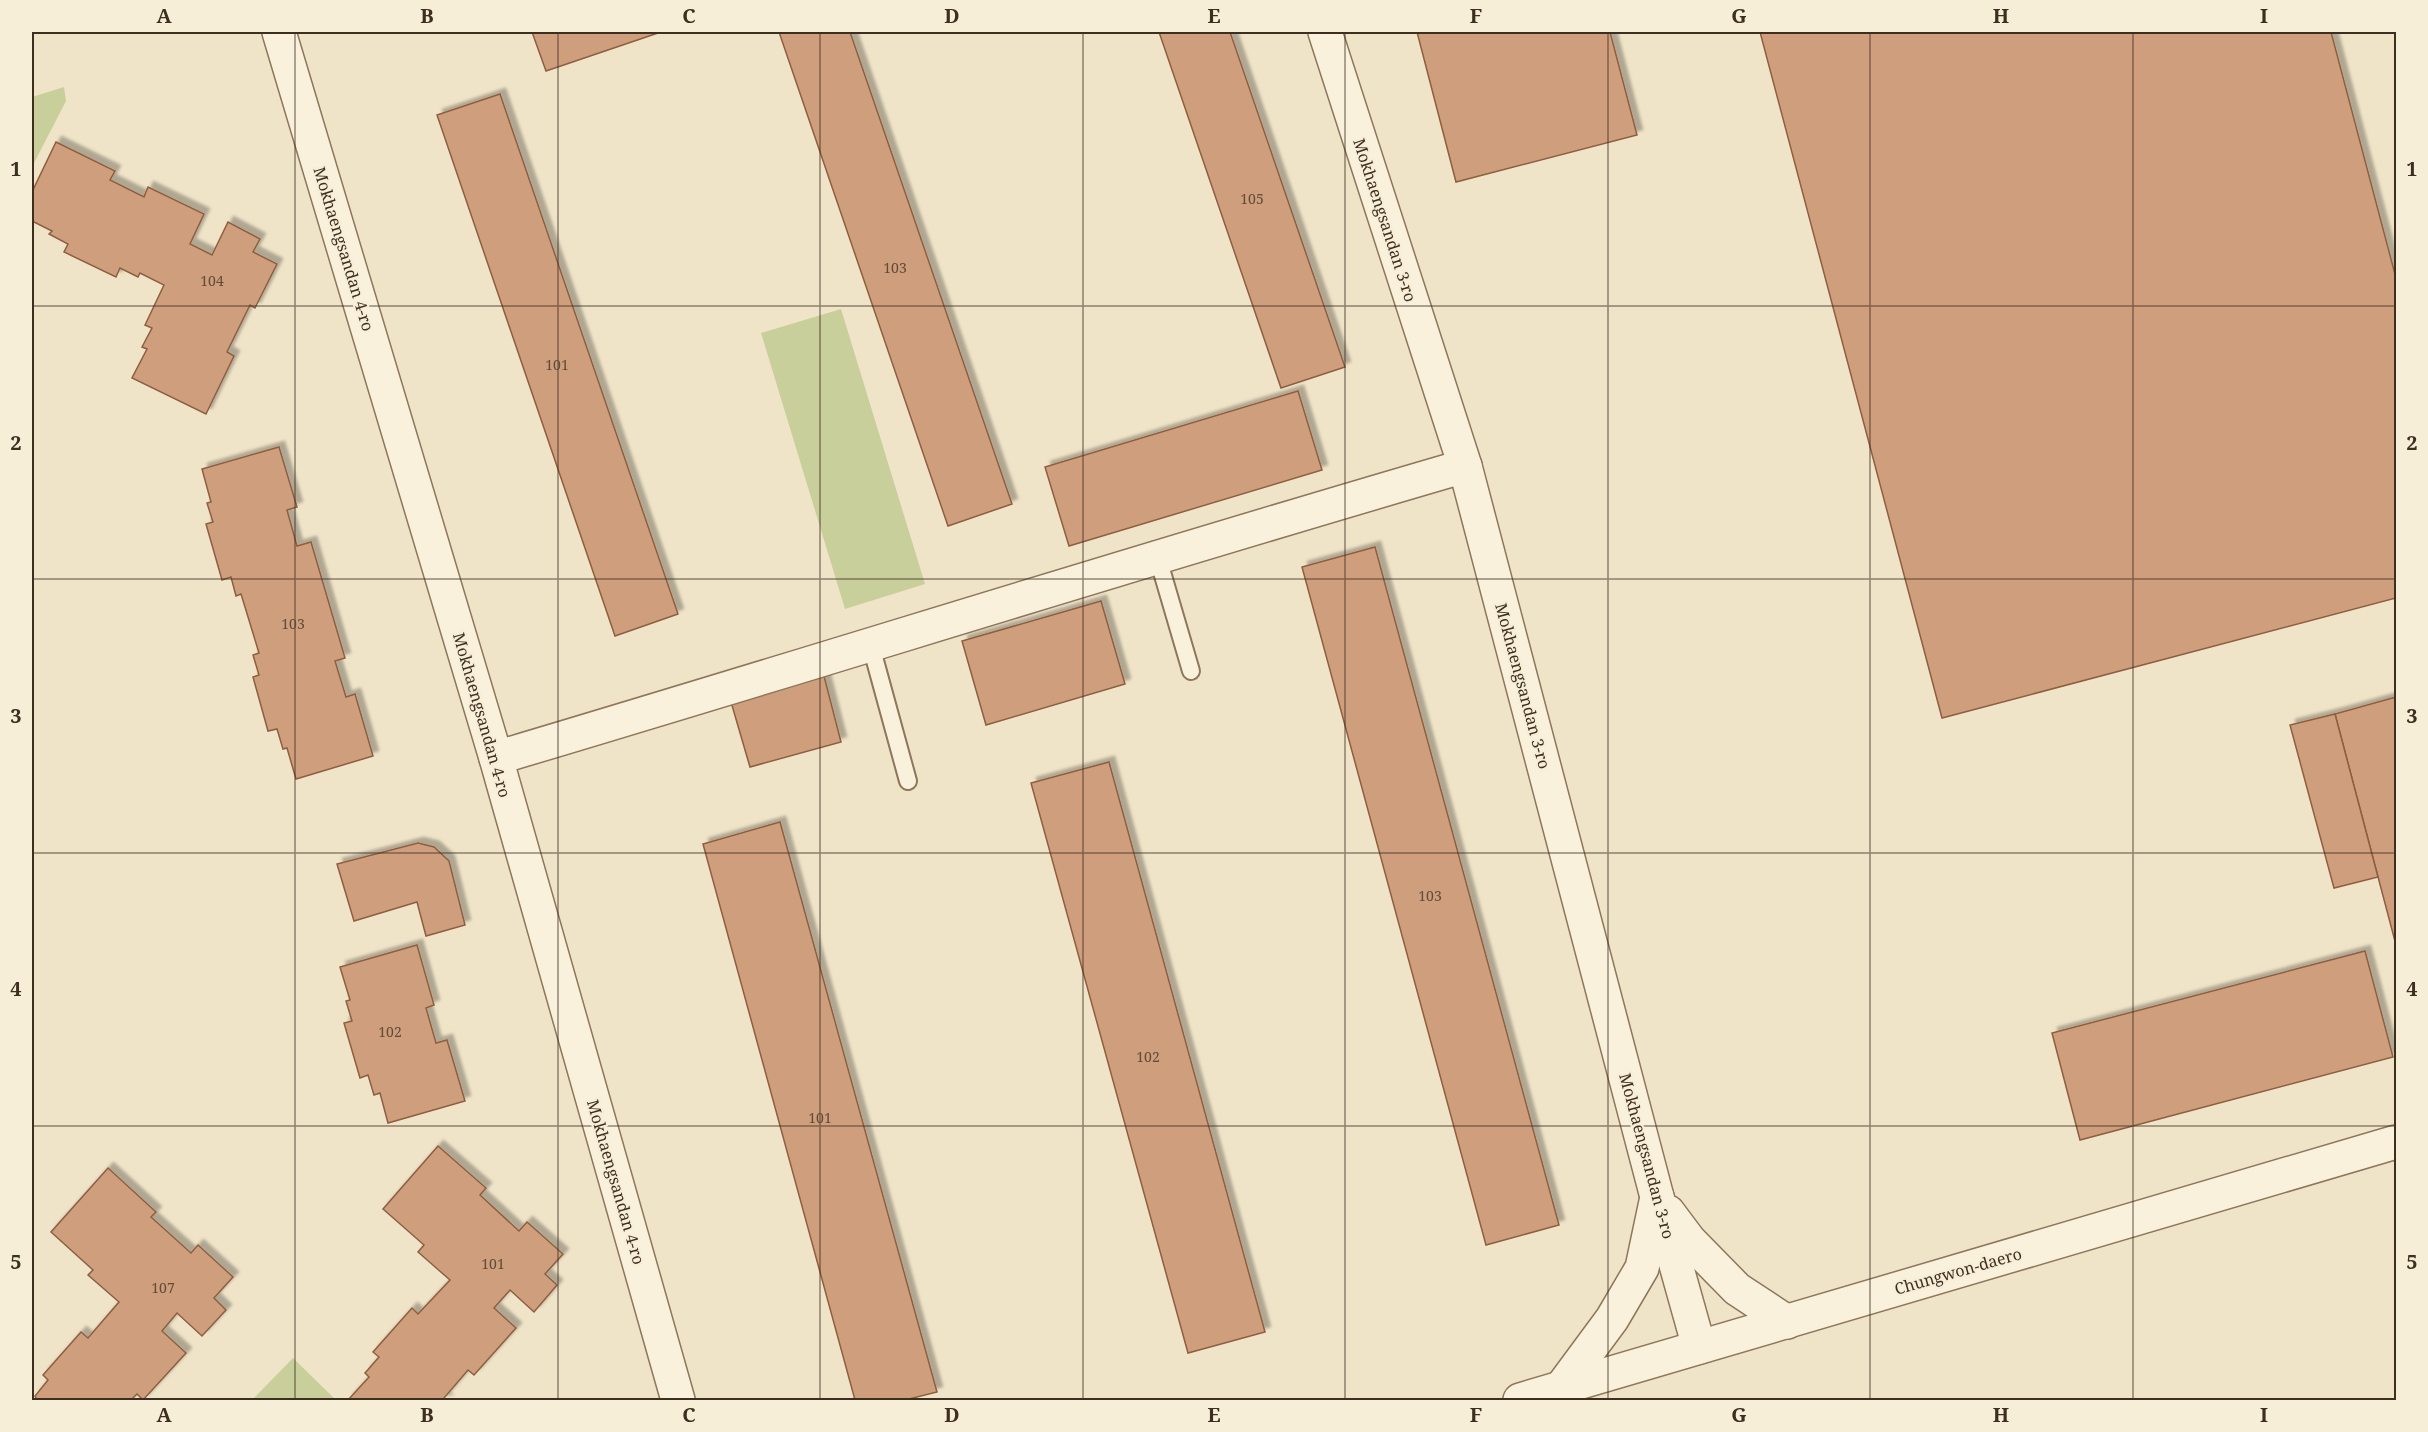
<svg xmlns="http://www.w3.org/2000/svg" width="2428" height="1432" font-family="'Noto Serif',serif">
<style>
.green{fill:#c9cf9b}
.building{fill:#cf9f7d;stroke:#8d5f41;stroke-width:1.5;filter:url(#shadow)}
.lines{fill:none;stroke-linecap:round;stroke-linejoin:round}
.service-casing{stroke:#8d765c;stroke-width:20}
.minor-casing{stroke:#8d765c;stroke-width:36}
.tertiary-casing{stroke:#8d765c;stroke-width:36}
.service{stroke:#faf1dc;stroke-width:16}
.minor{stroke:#faf1dc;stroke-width:33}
.tertiary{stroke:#faf1dc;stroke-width:33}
.grid{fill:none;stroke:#3d2e20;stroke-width:1.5;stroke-opacity:0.55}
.labels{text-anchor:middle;stroke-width:4.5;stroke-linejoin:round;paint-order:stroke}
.number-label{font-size:14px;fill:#624a37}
.street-label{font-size:16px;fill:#3d2e20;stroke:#f7eed8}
.neatline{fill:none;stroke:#3d2e20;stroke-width:2}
.grid-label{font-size:20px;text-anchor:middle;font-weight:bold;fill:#3d2e20}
</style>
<defs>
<filter id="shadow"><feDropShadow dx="5.5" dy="-5.5" stdDeviation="1.5" flood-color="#0004"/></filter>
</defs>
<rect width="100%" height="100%" fill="#f0e4c8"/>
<!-- green -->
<g class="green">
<path d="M64,87L66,101L32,167V97Z"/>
<path d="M841,309L925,584L845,609L761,333Z"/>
<path d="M293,1358L336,1400H252Z"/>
</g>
<!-- building -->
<g class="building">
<path d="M532,32H661L546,71Z"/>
<path d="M779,32H850L1012,504L948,526Z"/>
<path d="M1159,32H1230L1345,367L1281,388Z"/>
<path d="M1417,32H1610L1637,135L1456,182Z"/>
<path d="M1760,32H2331L2396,278V598L1942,718Z"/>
<path d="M500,94L678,614L615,636L437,115Z"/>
<path d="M56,142L115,171L110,180L144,197L148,187L204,214L190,244L212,255L228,222L260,239L253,252L277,264L255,308L250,305L227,352L234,356L206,414L132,378L147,349L142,347L152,328L145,325L164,285L140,273L138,277L120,268L116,277L64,252L68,244L49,234L52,231L32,221V192Z"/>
<path d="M1298,391L1322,470L1069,546L1045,467Z"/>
<path d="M279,447L297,507L287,510L297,546L311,542L345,658L335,661L346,697L355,694L373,756L296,779L287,748L283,749L277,729L268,731L253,677L259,675L253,655L259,653L241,594L236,596L231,577L222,580L206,524L213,522L207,503L211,502L202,469Z"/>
<path d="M1375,547L1559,1225L1486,1245L1302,567Z"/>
<path d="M1101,601L1125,684L986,725L962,641Z"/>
<path d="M824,676L841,742L750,767L731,702Z"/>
<path d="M2396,697V945L2335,714Z"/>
<path d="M2335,714L2378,877L2334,888L2290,725Z"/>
<path d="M1109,762L1265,1332L1188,1353L1031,783Z"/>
<path d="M780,822L937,1392L905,1400H855L703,844Z"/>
<path d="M418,843L434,847L449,861L465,925L426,936L417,902L354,921L337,864Z"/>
<path d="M417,945L434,1005L426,1008L436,1043L447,1040L465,1101L388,1123L380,1093L374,1095L368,1075L360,1078L344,1023L352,1021L346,1001L350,1000L340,967Z"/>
<path d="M2365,951L2393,1057L2080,1140L2052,1033Z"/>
<path d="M438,1146L486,1188L480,1195L519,1231L527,1222L563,1254L545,1274L557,1285L534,1312L510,1290L494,1308L516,1328L474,1375L468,1370L444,1398L447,1400H348L369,1377L365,1373L379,1357L373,1352L412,1308L418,1314L450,1280L418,1252L424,1245L383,1209Z"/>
<path d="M108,1168L156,1212L151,1217L191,1253L198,1245L233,1277L214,1298L226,1310L202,1336L177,1313L162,1331L186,1353L143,1400L137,1394L131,1400H37L35,1396L48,1380L43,1375L81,1332L88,1338L119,1302L88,1275L93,1270L51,1232Z"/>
</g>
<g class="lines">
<defs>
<g id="service">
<path d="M1157,555L1191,671"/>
<path d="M871,646L908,781"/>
</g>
<g id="minor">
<path d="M279,32L496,758L678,1400"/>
<path d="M1325,32L1465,466L1657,1197L1699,1347"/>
<path d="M496,758C819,662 1141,560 1465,466"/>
<path d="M1668,1212L1689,1240L1737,1289L1787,1322"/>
</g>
<g id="tertiary">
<path d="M1561,1388L1612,1319L1642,1268L1657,1197"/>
<path d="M1520,1400L2396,1142"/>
</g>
</defs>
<!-- service casing -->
<use href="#service" class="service-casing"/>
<!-- minor casing -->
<use href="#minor" class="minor-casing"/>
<!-- tertiary casing -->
<use href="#tertiary" class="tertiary-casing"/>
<!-- service -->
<use href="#service" class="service"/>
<!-- minor -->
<use href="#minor" class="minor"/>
<!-- tertiary -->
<use href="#tertiary" class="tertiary"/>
</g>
<!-- grid -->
<path class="grid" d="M295,32V1400M558,32V1400M820,32V1400M1083,32V1400M1345,32V1400M1608,32V1400M1870,32V1400M2133,32V1400M32,306H2396M32,579H2396M32,853H2396M32,1126H2396"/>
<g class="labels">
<!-- number labels -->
<g class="number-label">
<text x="1252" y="204">105</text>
<text x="895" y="273">103</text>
<text x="212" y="286">104</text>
<text x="557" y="370">101</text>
<text x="293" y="629">103</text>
<text x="1430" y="901">103</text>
<text x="390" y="1037">102</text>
<text x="1148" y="1062">102</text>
<text x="820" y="1123">101</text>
<text x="493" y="1269">101</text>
<text x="163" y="1293">107</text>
</g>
<!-- street labels -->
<g class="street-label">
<text transform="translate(1385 220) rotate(72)" y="6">Mokhaengsandan 3-ro</text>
<text transform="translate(344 249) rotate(73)" y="6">Mokhaengsandan 4-ro</text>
<text transform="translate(1523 686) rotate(75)" y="6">Mokhaengsandan 3-ro</text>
<text transform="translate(482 715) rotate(74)" y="6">Mokhaengsandan 4-ro</text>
<text transform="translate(1647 1156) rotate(75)" y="6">Mokhaengsandan 3-ro</text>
<text transform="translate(616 1182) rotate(74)" y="6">Mokhaengsandan 4-ro</text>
<text transform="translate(1958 1271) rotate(-16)" y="6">Chungwon-daero</text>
</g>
</g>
<!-- border -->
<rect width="2428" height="1432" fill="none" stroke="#f7eed8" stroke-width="66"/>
<rect x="33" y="33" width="2362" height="1366" class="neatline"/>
<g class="grid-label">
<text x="164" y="23">A</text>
<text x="427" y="23">B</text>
<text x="689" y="23">C</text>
<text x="952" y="23">D</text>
<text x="1214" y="23">E</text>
<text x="1476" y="23">F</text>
<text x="1739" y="23">G</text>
<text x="2001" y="23">H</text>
<text x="2264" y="23">I</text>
<text x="16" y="176">1</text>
<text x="2412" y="176">1</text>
<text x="16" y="450">2</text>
<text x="2412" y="450">2</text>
<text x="16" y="723">3</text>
<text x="2412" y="723">3</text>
<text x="16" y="996">4</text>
<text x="2412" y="996">4</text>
<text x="16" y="1269">5</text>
<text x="2412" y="1269">5</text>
<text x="164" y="1422">A</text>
<text x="427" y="1422">B</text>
<text x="689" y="1422">C</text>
<text x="952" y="1422">D</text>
<text x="1214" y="1422">E</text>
<text x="1476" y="1422">F</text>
<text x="1739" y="1422">G</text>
<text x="2001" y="1422">H</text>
<text x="2264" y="1422">I</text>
</g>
</svg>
